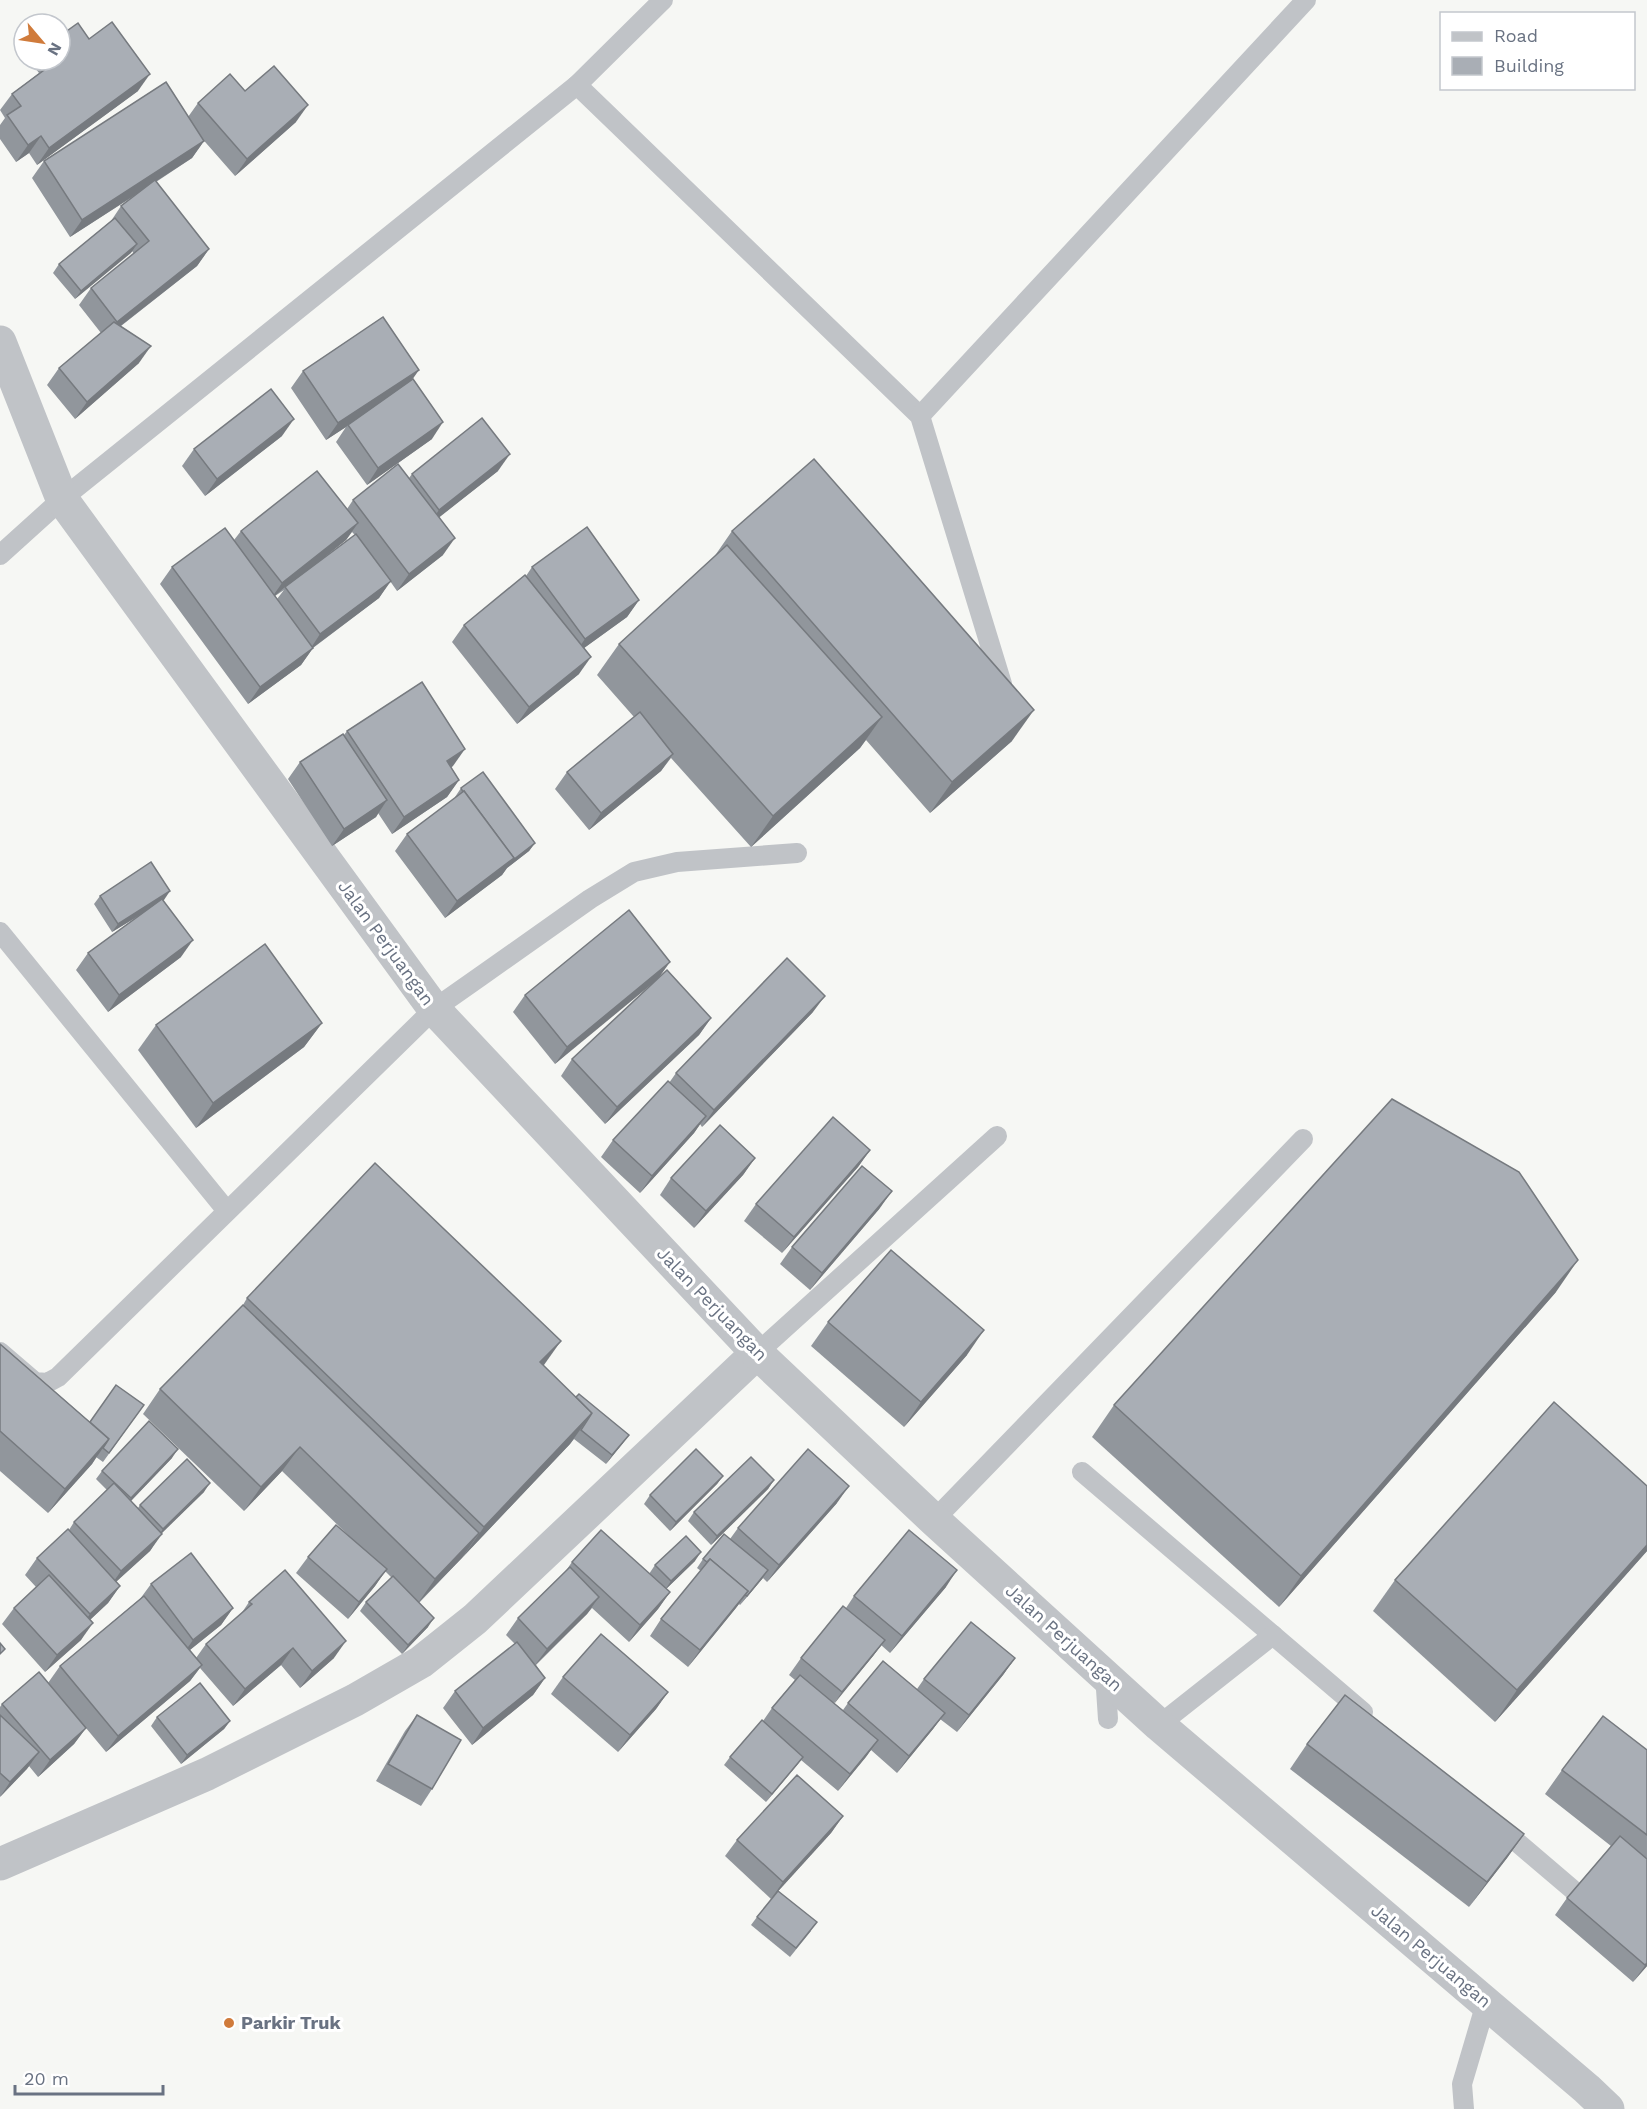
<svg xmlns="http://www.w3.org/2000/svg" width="1647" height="2109" font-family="'Work Sans',sans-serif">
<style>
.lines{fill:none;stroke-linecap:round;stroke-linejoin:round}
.service{stroke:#c0c3c7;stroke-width:20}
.minor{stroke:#c0c3c7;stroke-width:33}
.tertiary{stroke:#c0c3c7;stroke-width:33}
.wall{fill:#91969c;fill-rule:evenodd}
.shaded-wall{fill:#767a7f}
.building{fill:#a9aeb5;stroke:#767a7f;stroke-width:1.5}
.poi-dot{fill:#d07b3b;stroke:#fff;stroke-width:2}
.labels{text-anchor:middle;stroke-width:6;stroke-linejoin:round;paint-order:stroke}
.street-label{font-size:18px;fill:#697282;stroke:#fff}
.poi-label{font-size:18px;font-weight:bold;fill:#697282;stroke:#fff;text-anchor:start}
</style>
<rect width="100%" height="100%" fill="#f6f7f4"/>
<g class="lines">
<!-- service -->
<g class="service">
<path d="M577,85L920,416L1002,684"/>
<path d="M920,416L1306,0"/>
<path d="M0,555L62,499L577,85L663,0"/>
<path d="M0,932L227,1211"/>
<path d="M0,1352L35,1382L47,1383L58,1377L434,1009L481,976L590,899L634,872L677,862L797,853"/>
<path d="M757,1353L997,1136"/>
<path d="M1082,1472L1363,1712"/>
<path d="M934,1520L1303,1139"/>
<path d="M1105,1674L1108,1719"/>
<path d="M1159,1725L1273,1635"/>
<path d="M1498,1826L1572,1889"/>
<path d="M1464,2109L1462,2084L1486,2003"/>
</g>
<!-- minor -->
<path class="minor" d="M0,1864L207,1774L355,1700L421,1662L475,1619L757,1353"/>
<!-- tertiary -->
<path class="tertiary" d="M0,342L62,499L434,1009L757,1353L934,1520L1159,1725L1587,2089L1608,2109"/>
</g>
<!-- wall -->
<g class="wall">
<path d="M89,39L138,91L37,165L29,153L16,162L0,139V125L5,118L0,110L12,94L39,73L32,64L35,60H60Z"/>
<path d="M245,91L296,122L235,176L199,135L204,141L192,158L156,182L209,249L197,266L121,326L139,363L75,419L47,385L59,368L101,333L79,305L91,288L134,254L132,251L75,299L53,273L59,264L111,221L121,206L140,192L70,237L32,178L44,161L188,117L198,103Z"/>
<path d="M303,371L412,380L432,439L367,485L336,442L346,427L326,440L291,388Z"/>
<path d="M282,436L205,496L182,466L194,449Z"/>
<path d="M498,471L439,517L443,555L397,591L390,581L379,598L313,648L301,665L248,704L160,584L172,567L234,540L241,531L347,509L353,500L409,478L412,474ZM352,532L355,535L313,566L346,540ZM284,590L277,599L275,596Z"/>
<path d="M732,531L1012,741L930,813L866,740L860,748L751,847L671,758L661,771L589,830L555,789L567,772L634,717L597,675L619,644L714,557Z"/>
<path d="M532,567L639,600L627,617L584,648L579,674L517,724L452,642L464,625L526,576Z"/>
<path d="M347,731L453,766L451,767L459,780L447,797L392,834L378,813L376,817L332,846L288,779L300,762L344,735Z"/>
<path d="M461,788L535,843L529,851L507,868L502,875L445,918L395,851L407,834L455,798V797Z"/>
<path d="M100,896L164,900H163L181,957L108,1012L76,970L88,953L137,917L112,932L94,904Z"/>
<path d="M670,962L555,1064L513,1012L525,995Z"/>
<path d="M813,1012L702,1127L700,1124L694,1133L640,1193L601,1157L613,1140L669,1083L676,1073Z"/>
<path d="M711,1018L699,1035L605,1124L561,1076L572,1059Z"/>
<path d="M322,1023L304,1047L196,1128L138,1050L156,1025Z"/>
<path d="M870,1150L858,1167L782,1253L744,1221L756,1204Z"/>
<path d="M755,1158L743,1175L694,1228L660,1195L671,1178Z"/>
<path d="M880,1208L810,1290L780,1264L792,1247Z"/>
<path d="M1556,1292L1279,1607L1092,1437L1114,1405Z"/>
<path d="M247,1298L543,1366L623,1443L606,1464L574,1439L570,1444L419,1603L428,1627L402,1654L360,1611L366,1602L392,1578L385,1571L375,1586L348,1619L296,1573L308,1557L348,1535L282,1471L244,1511L143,1414L160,1389L243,1305Z"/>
<path d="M828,1322L967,1355L904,1427L811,1346Z"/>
<path d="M0,1344L90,1422L144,1405L103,1462L96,1457L92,1464L48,1513L0,1471Z"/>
<path d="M172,1458L131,1501L138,1508L140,1505L204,1492L161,1533L150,1551L116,1582L120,1586L108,1603L90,1620L81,1640L45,1672L2,1624L14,1608L36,1587L25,1575L37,1558L69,1530L74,1522L107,1490L96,1479L102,1471Z"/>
<path d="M723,1476L717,1484L670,1531L644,1504L650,1495Z"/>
<path d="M774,1480L768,1489L711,1545L688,1521L694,1512Z"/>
<path d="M1647,1486V1551L1495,1722L1373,1611L1395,1580Z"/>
<path d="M837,1503L767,1582L763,1578L740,1605L739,1604L688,1667L650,1636L661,1619L701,1571L697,1568L703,1559L730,1539L738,1528Z"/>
<path d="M695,1561L666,1589L670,1592L658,1609L629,1642L592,1608L587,1614L536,1665L545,1678L533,1695L472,1745L443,1708L455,1691L515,1644L506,1635L518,1618L565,1572L572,1562L649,1574L655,1565Z"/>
<path d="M151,1584L233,1608L221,1625L190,1650L196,1658L206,1644L241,1614L249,1602L334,1658L300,1688L281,1665L233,1706L200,1668L190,1681L106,1752L86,1728L74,1744L38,1777L29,1766L0,1797V1707L2,1704L48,1683L60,1666L140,1599Z"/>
<path d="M946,1587L890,1653L881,1645L873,1656L834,1703L843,1710L848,1703L917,1689L924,1679L1015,1658L1003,1675L957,1732L940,1719L933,1729L897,1773L871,1750L838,1791L801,1760L766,1802L724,1765L730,1757L763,1721L772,1708L795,1680L789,1675L801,1658L846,1608L854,1596Z"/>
<path d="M563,1677L668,1692L656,1709L618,1752L551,1694Z"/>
<path d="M417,1715L432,1789L421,1806L376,1781L405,1731Z"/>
<path d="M157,1717L230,1721L224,1729L181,1764L151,1726Z"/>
<path d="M1307,1744L1524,1834L1507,1858L1469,1907L1290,1769Z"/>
<path d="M1647,1750V1966L1633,1982L1555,1915L1567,1898L1611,1846L1545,1794L1562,1770Z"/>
<path d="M843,1816L831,1833L771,1899L725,1856L737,1840Z"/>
<path d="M757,1917L811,1931L790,1957L751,1925Z"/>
</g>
<!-- shaded-wall -->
<g class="shaded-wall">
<path d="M150,74L138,91L37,165L49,148Z"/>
<path d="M308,105L296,122L235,176L247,159Z"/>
<path d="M41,136L29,153L16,162L28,145Z"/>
<path d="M204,141L192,158L70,237L82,220Z"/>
<path d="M137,244L131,253L75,299L81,291Z"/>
<path d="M209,249L197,266L105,338L117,322Z"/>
<path d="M151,346L139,363L75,419L87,402Z"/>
<path d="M419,370L407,387L348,425L346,427L326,440L338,423Z"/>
<path d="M294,419L282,436L205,496L217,479Z"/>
<path d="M443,422L432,439L367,485L378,468Z"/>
<path d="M510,454L498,471L427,527L439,510Z"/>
<path d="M358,523L346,540L286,588L285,587L270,600L282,583Z"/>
<path d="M455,538L443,555L397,591L409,574Z"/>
<path d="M391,581L379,598L311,649L313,648L301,665L248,704L260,687L309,651L320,634Z"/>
<path d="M639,600L627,617L573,656L585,639Z"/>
<path d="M591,657L579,674L517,724L529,707Z"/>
<path d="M1034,710L1012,741L930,813L952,782Z"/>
<path d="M882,717L860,748L751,847L773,816Z"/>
<path d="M465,749L453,766L435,778L447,761Z"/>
<path d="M673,754L661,771L589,830L601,813Z"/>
<path d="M459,780L447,797L392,834L404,817Z"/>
<path d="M387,800L376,817L332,846L344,829Z"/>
<path d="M535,843L529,851L507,868L502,875L445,918L457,901Z"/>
<path d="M170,891L164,900L112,932L118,924Z"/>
<path d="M193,940L181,957L108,1012L119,995Z"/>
<path d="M670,962L658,979L555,1064L567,1047Z"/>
<path d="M825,996L813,1012L702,1127L714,1110Z"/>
<path d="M711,1018L699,1035L605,1124L617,1107Z"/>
<path d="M322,1023L304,1047L196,1128L213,1103Z"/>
<path d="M706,1116L694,1133L640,1193L652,1176Z"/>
<path d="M870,1150L858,1167L782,1253L794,1237Z"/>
<path d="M755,1158L743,1175L694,1228L706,1211Z"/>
<path d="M892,1191L880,1208L810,1290L822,1273Z"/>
<path d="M1578,1260L1556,1292L1279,1607L1301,1576Z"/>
<path d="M984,1330L967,1355L904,1427L921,1402Z"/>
<path d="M561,1341L539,1372L540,1362Z"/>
<path d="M592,1413L570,1444L462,1558L484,1527Z"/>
<path d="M629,1435L623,1443L606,1464L612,1455Z"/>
<path d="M109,1439L92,1464L48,1513L65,1489Z"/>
<path d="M300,1447L282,1471L244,1511L261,1487Z"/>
<path d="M178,1449L172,1458L125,1507L131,1498Z"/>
<path d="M723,1476L717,1484L670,1531L676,1522Z"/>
<path d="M774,1480L768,1489L711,1545L717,1536Z"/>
<path d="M210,1483L204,1492L157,1538L163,1529Z"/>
<path d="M849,1486L837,1503L767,1582L779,1565Z"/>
<path d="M479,1533L462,1558L418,1603L435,1579Z"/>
<path d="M162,1534L150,1551L109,1588L121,1571Z"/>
<path d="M1647,1545V1551L1495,1722L1517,1690Z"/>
<path d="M701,1552L695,1561L665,1590L671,1581Z"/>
<path d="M387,1569L375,1586L348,1619L359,1602Z"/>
<path d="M768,1570L762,1579L740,1605L747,1596Z"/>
<path d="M957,1570L946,1587L890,1653L902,1636Z"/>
<path d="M120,1586L108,1603L78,1631L90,1614Z"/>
<path d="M748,1591L736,1608L688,1667L700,1650Z"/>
<path d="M670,1592L658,1609L629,1642L640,1625Z"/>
<path d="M599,1597L587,1614L535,1665L547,1649Z"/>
<path d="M233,1608L221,1625L181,1657L193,1640Z"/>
<path d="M434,1618L428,1627L402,1654L408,1645Z"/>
<path d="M93,1623L81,1640L45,1672L57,1655Z"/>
<path d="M885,1640L873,1656L830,1709L842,1692Z"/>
<path d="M346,1641L334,1658L300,1688L312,1671Z"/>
<path d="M293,1648L281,1665L233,1706L245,1689Z"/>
<path d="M1015,1658L1003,1675L957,1732L969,1715Z"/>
<path d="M202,1665L190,1681L106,1752L118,1736Z"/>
<path d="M545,1678L533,1695L472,1745L483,1728Z"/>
<path d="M668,1692L656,1709L618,1752L630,1735Z"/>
<path d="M945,1713L933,1729L897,1773L909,1756Z"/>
<path d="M230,1721L224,1729L181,1764L187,1755Z"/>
<path d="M86,1728L74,1744L38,1777L50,1760Z"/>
<path d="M878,1740L866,1757L838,1791L850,1774Z"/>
<path d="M39,1752L27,1769L0,1797L10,1782Z"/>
<path d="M803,1757L797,1765L766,1802L772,1794Z"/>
<path d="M843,1816L831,1833L771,1899L783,1882Z"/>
<path d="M1524,1834L1507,1858L1469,1907L1487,1882Z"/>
<path d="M1647,1963V1966L1633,1982Z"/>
</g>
<!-- building -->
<g class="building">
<path d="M112,22L150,74L49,148L41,136L28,145L7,115L21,106L12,94L55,62L53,60H60V36L78,23L89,39Z"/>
<path d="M274,66L308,105L247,159L198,103L230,74L245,91Z"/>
<path d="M166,82L204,141L82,220L44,161Z"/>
<path d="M155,180L209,249L117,322L91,288L149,241L121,206Z"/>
<path d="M115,218L137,244L81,291L59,264Z"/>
<path d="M383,317L419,370L338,423L303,371Z"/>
<path d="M114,322L151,346L87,402L59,368Z"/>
<path d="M413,379L443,422L378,468L348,425Z"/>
<path d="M271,389L294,419L217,479L194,449Z"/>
<path d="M482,418L510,454L439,510L412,474Z"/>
<path d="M814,459L1034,710L952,782L732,531Z"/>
<path d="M398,464L455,538L409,574L353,500Z"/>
<path d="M317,471L358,523L282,583L241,531Z"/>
<path d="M587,527L639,600L585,639L532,567Z"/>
<path d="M225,528L313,648L260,687L172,567Z"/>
<path d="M356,534L391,581L320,634L285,587Z"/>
<path d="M727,545L882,717L773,816L619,644Z"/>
<path d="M525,575L591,657L529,707L464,625Z"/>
<path d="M422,682L465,749L447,761L459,780L404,817L347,731Z"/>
<path d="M640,712L673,754L601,813L567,772Z"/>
<path d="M343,734L387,800L344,829L300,762Z"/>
<path d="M483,772L535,843L513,860L514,858L464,791L463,792L461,788Z"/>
<path d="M464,791L514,858L457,901L407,834Z"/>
<path d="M151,862L170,891L118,924L100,896Z"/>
<path d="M162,899L193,940L119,995L88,953Z"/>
<path d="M629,910L670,962L567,1047L525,995Z"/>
<path d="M265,944L322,1023L213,1103L156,1025Z"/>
<path d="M787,958L825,996L714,1110L676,1073Z"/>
<path d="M667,970L711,1018L617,1107L572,1059Z"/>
<path d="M668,1081L706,1116L652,1176L613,1140Z"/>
<path d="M1392,1099L1519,1172L1578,1260L1301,1576L1114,1405Z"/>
<path d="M833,1117L870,1150L794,1237L756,1204Z"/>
<path d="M720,1125L755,1158L706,1211L671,1178Z"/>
<path d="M375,1163L561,1341L540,1362L592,1413L484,1527L247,1298Z"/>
<path d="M862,1166L892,1191L822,1273L792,1247Z"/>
<path d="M891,1250L984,1330L921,1402L828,1322Z"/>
<path d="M243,1305L479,1533L435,1579L300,1447L261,1487L160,1389Z"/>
<path d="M0,1344L109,1439L65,1489L0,1431Z"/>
<path d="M116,1385L144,1405L109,1453L103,1448L109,1439L90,1422Z"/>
<path d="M579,1394L629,1435L612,1455L581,1430L592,1413L576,1397Z"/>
<path d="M1554,1402L1647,1486V1545L1517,1690L1395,1580Z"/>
<path d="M149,1421L178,1449L131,1498L102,1471Z"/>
<path d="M696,1449L723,1476L676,1522L650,1495Z"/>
<path d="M808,1449L849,1486L779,1565L738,1528Z"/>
<path d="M751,1457L774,1480L717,1536L694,1512Z"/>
<path d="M187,1459L210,1483L163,1529L140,1505Z"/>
<path d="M114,1483L162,1534L121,1571L74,1522Z"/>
<path d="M336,1525L387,1569L359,1602L308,1557Z"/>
<path d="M68,1529L120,1586L90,1614L37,1558Z"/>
<path d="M601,1530L670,1592L640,1625L572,1562Z"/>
<path d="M909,1530L957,1570L902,1636L854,1596Z"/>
<path d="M724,1534L768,1570L747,1596L745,1595L748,1591L710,1559L707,1562L703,1559Z"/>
<path d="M686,1536L701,1552L671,1581L655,1565Z"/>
<path d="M191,1553L233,1608L193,1640L151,1584Z"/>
<path d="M710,1559L748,1591L700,1650L661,1619Z"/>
<path d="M570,1567L599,1597L547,1649L518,1618Z"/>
<path d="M285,1570L346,1641L312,1671L293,1648L245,1689L206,1644L252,1604L249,1602Z"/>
<path d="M49,1575L93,1623L57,1655L14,1608Z"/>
<path d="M393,1576L434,1618L408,1645L366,1602Z"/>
<path d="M144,1596L202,1665L118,1736L60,1666Z"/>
<path d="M843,1606L885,1640L842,1692L801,1658Z"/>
<path d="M971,1622L1015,1658L969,1715L924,1679Z"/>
<path d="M601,1634L668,1692L630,1735L563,1677Z"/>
<path d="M517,1642L545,1678L483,1728L455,1691Z"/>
<path d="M0,1643L5,1649L0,1654Z"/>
<path d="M883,1661L945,1713L909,1756L848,1703Z"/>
<path d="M39,1672L86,1728L50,1760L2,1704Z"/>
<path d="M800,1675L878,1740L850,1774L772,1708Z"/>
<path d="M200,1683L230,1721L187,1755L157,1717Z"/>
<path d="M1345,1695L1524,1834L1487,1882L1307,1744Z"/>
<path d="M0,1715L39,1752L10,1782L0,1773Z"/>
<path d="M417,1715L461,1740L432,1789L388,1764Z"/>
<path d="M1603,1716L1647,1750V1835L1562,1770Z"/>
<path d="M762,1720L803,1757L772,1794L730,1757Z"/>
<path d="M797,1775L843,1816L783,1882L737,1840Z"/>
<path d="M1620,1836L1647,1859V1963L1645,1965L1567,1898Z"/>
<path d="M778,1891L817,1922L796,1948L757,1917Z"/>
</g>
<!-- markers -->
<circle class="poi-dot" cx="229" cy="2023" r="6"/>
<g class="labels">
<!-- street labels -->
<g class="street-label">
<text transform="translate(386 943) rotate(54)" y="6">Jalan Perjuangan</text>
<text transform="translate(712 1304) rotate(46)" y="6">Jalan Perjuangan</text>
<text transform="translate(1064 1638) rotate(42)" y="6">Jalan Perjuangan</text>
<text transform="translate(1431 1956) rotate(40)" y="6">Jalan Perjuangan</text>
</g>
<!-- poi labels -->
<g class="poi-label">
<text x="241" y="2029">Parkir Truk</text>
</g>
</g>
<!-- legend -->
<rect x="1440" y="12" width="195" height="78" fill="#ffffff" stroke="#c3c7cd" stroke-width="1.5"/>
<rect x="1452" y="32" width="30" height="9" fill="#c0c3c7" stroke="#c3c7cd" stroke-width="1.5"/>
<text x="1494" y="42" font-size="18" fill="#697282">Road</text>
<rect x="1452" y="57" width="30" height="18" fill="#a9aeb5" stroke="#c3c7cd" stroke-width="1.5"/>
<text x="1494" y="72" font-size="18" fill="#697282">Building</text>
<!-- north arrow -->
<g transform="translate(42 42) rotate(119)"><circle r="28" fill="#ffffff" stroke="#c3c7cd" stroke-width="1.5"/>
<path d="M0-4.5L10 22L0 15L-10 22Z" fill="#d07b3b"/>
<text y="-9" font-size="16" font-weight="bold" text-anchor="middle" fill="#697282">N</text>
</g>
<!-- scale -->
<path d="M15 2085v9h148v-9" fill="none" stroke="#697282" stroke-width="3"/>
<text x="24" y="2085" font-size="18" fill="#697282" stroke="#ffffff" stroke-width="4.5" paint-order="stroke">20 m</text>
</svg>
